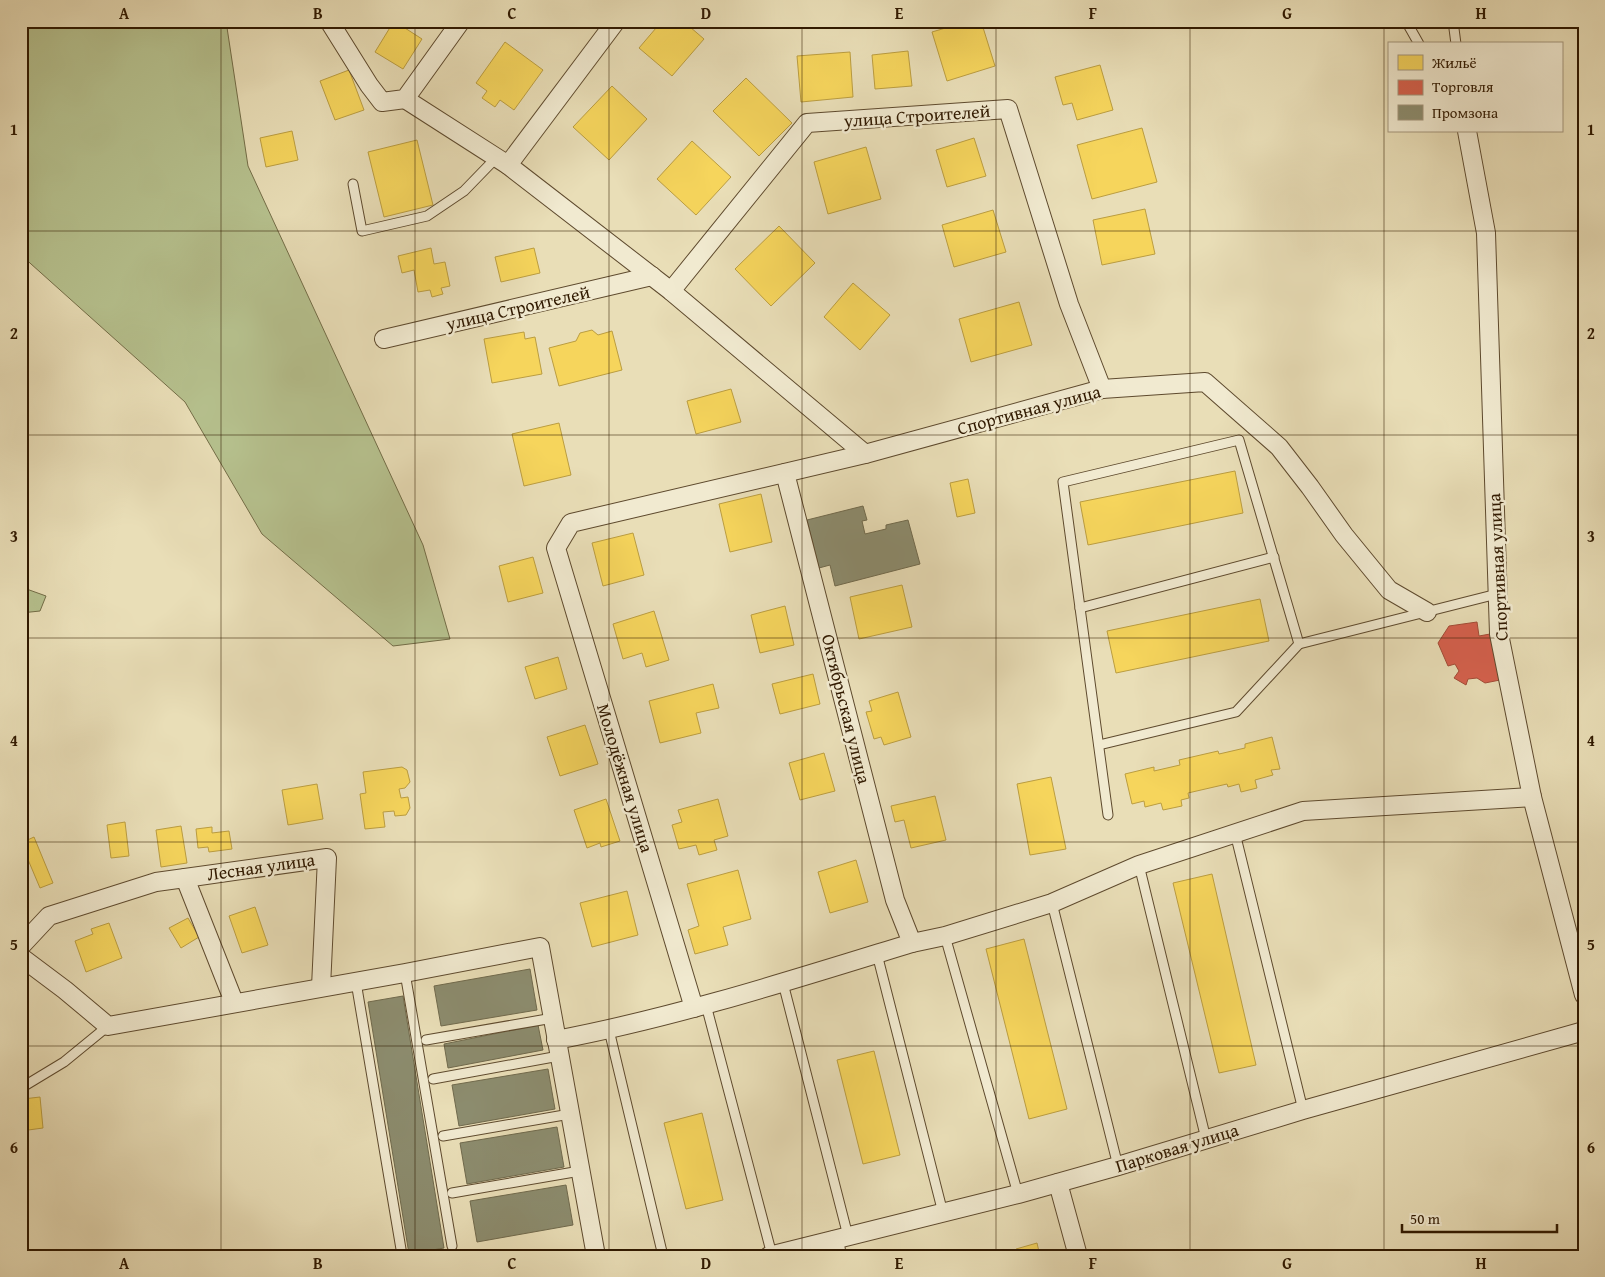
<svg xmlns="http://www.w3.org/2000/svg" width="1605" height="1277" font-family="'Gentium Book Plus',serif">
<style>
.green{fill:#b6c18e;stroke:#736d47}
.homes{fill:#f6d55c;stroke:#bb9d40}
.shops{fill:#d6604d;stroke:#a44b36}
.industry{fill:#8c8c6e;stroke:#706a4d}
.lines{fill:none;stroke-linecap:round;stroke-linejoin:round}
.lane-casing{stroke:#5e4a2e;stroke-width:11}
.street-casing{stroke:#5e4a2e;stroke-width:20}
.lane{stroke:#f1ead0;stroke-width:9}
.street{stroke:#f1ead0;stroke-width:18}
.grid{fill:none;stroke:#301900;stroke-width:1;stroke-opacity:0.55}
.labels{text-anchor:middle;stroke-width:5;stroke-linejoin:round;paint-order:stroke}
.street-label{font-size:18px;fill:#301900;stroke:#f1ead0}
.neatline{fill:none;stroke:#301900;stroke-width:2}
.grid-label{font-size:16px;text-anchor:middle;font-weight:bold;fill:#301900}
</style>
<rect width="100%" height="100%" fill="#e9deb7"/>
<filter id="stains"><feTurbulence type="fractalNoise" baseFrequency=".004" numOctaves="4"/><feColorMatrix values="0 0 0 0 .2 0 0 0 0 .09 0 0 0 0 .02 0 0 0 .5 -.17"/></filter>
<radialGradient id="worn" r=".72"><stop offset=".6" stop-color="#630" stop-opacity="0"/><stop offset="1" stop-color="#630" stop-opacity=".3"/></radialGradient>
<!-- green -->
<g class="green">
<path d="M21,21H226L248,166L423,545L450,639L393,646L262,534L185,402L21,255Z"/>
<path d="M21,587L46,596L40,611L21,613Z"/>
</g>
<!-- homes -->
<g class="homes">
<path d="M394,21L422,39L403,69L375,52Z"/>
<path d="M662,21H683L704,39L672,76L639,48Z"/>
<path d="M969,21H981L995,66L947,81L932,32Z"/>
<path d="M505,42L543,70L514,110L500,100L495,107L482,98L487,91L476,83Z"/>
<path d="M908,51L912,86L875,89L872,55Z"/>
<path d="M850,52L853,97L801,102L797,56Z"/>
<path d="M1100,65L1113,110L1077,120L1072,103L1063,105L1055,77Z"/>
<path d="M349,70L364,110L335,120L320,81Z"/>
<path d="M746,78L792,123L759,156L713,111Z"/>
<path d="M612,86L647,119L609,160L573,127Z"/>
<path d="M1142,128L1157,182L1092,199L1077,145Z"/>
<path d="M292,131L298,160L266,167L260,138Z"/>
<path d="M974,138L986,176L947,187L936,150Z"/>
<path d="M417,140L433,205L384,217L368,152Z"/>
<path d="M692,141L731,177L696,215L657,179Z"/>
<path d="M866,147L881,199L828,214L814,162Z"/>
<path d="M1145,209L1155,254L1102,265L1093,220Z"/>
<path d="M993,210L1006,252L954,267L942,225Z"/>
<path d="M779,226L815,263L771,306L735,269Z"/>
<path d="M431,248L434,264L445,262L450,286L441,288L443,294L432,297L430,290L418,292L414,270L402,273L398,256Z"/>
<path d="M534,248L540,273L501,282L495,257Z"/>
<path d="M853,283L890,315L860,350L824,317Z"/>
<path d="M1019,302L1032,345L971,362L959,319Z"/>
<path d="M592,330L598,335L612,331L622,370L559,386L549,348L576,341L580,333Z"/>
<path d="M524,332L525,339L535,337L542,374L492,383L484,339Z"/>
<path d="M731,389L741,422L696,434L687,401Z"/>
<path d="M559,423L571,475L524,486L512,434Z"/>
<path d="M1235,471L1243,513L1088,545L1080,502Z"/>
<path d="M968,479L975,513L957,517L950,483Z"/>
<path d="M761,494L772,542L730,552L719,504Z"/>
<path d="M633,533L644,575L603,586L592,543Z"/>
<path d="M533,557L543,593L508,602L499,566Z"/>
<path d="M902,585L912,627L859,639L850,597Z"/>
<path d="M1260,599L1269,641L1116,673L1107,631Z"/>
<path d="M785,606L794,645L760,653L751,615Z"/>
<path d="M654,611L669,660L646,667L642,653L623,659L613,624Z"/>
<path d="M558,657L567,689L535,699L525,667Z"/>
<path d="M813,674L820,704L780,714L772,684Z"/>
<path d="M713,684L719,708L696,713L701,733L660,743L649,701Z"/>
<path d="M898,692L911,737L884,745L881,737L874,739L866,712L872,711L869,701Z"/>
<path d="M585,725L598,764L560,776L547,737Z"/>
<path d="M1272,737L1280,769L1271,770L1273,775L1255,780L1257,788L1241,792L1239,784L1228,787L1227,784L1188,793L1189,798L1181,800L1182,806L1163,810L1161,803L1145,807L1144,801L1132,804L1125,774L1154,767V771L1180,765L1179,760L1218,751L1219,754L1245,748V744Z"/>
<path d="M824,753L835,791L800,800L789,763Z"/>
<path d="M402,767L407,770L410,782L405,788L399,789L401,798L408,797L410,808L406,815L395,816L394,811L383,812L385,827L365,829L360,794L366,793L363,772Z"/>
<path d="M1051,777L1066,849L1030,855L1017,784Z"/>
<path d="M317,784L323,819L288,825L282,790Z"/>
<path d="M935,796L946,840L911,848L904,820L895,822L891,806Z"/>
<path d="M606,799L620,841L601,847L600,843L587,848L574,810Z"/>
<path d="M718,799L728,836L714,840L717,850L699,855L696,845L679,849L672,825L682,822L678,810Z"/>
<path d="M125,822L129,856L111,858L107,825Z"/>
<path d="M181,826L187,863L161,867L156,830Z"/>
<path d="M212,827V833L229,831L232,849L209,852L208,847L198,848L196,829Z"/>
<path d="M34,837L53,883L40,888L21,843Z"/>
<path d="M856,860L868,902L830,913L818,872Z"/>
<path d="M738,870L751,919L723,927L728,945L695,954L688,930L699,926L687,884Z"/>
<path d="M1212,874L1256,1065L1219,1073L1173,883Z"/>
<path d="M627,891L638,935L592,947L580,903Z"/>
<path d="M255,907L268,945L242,953L229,916Z"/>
<path d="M188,918L199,937L181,948L169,928Z"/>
<path d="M109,923L122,958L86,972L75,941L93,934L91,929Z"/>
<path d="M1024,939L1067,1109L1029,1119L986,949Z"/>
<path d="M874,1051L900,1155L863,1164L837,1060Z"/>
<path d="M40,1097L43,1128L21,1131V1108L24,1107L23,1099Z"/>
<path d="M702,1113L723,1200L686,1209L664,1123Z"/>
<path d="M1037,1243L1040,1256H1018L1016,1249Z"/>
</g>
<!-- shops -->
<path class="shops" d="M1477,622L1479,636L1490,634L1500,680L1485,683L1477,678L1468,679L1466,685L1454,678L1459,671L1455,664L1448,666L1438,643L1449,626Z"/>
<!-- industry -->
<g class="industry">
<path d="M863,506L867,520L862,521L865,534L886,529V525L908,520L920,564L835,586L830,565L819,568L807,520Z"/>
<path d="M530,969L537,1010L441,1026L434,986Z"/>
<path d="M403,996L444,1248L409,1254L368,1002Z"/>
<path d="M538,1025L543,1050L448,1068L444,1044Z"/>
<path d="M548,1069L555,1109L459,1126L452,1085Z"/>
<path d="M557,1127L564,1167L467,1184L460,1143Z"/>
<path d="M566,1185L573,1225L477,1242L470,1201Z"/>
</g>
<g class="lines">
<defs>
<g id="lane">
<path d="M1406,21L1419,44"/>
<path d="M1453,21L1456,44"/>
<path d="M353,184L362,231L427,216L464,191L496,158"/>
<path d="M1080,608L1274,557"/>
<path d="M1099,745L1236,712L1299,644"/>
<path d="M1108,815L1063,482L1239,440L1299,644L1497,594"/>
<path d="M1235,833L1303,1110"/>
<path d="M1139,865L1206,1139"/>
<path d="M1052,903L1118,1166"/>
<path d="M945,936L1018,1194"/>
<path d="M877,954L943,1213"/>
<path d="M405,973L452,1246"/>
<path d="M356,982L402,1255"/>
<path d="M783,983L848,1236"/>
<path d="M706,1005L772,1255"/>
<path d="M609,1030L663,1256"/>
<path d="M426,1040L553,1018"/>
<path d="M433,1079L559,1056"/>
<path d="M21,1088L64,1062L108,1026"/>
<path d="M443,1136L570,1114"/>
<path d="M452,1193L580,1171"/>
</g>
<g id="street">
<path d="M329,21L369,85L382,102L405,99L461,21"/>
<path d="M405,99L508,165L671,291L865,454"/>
<path d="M1467,131L1486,233L1499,634L1532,797L1584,995"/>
<path d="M508,165L616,21"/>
<path d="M671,291L807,123L1008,109L1069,304L1102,389"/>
<path d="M384,339L652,276"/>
<path d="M785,473L895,900L912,943"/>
<path d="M185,878L327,858L321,987"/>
<path d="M21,946L49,916L156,882L185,878L234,1002"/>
<path d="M21,957L65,990L108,1026L405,973L540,947L596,1256"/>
<path d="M694,1008L556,548L571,523L865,454L1102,389L1205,382L1279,447L1310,487L1344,535L1389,590L1427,612"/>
<path d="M556,1040C677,1017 795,979 912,943L945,936L1052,903L1139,865L1303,811L1532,797"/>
<path d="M1058,1183L1078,1256"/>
<path d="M834,1240L837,1256"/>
<path d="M769,1256L1018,1194L1118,1166L1303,1110L1584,1031"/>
</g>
</defs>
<!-- lane casing -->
<use href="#lane" class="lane-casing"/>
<!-- street casing -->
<use href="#street" class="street-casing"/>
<!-- lane -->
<use href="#lane" class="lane"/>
<!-- street -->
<use href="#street" class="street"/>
</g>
<!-- grid -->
<path class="grid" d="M221,21V1256M415,21V1256M609,21V1256M802,21V1256M996,21V1256M1190,21V1256M1384,21V1256M21,231H1584M21,435H1584M21,638H1584M21,842H1584M21,1046H1584"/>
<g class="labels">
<!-- street labels -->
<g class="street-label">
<text transform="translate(917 116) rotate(-4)" y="6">улица Строителей</text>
<text transform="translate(518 308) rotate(-13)" y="6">улица Строителей</text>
<text transform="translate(1029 410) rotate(-15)" y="6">Спортивная улица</text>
<text transform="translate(1498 567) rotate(-93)" y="6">Спортивная улица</text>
<text transform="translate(846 709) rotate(76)" y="6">Октябрьская улица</text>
<text transform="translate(625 778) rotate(73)" y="6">Молодёжная улица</text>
<text transform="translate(261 867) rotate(-8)" y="6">Лесная улица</text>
<text transform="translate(1177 1148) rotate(-17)" y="6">Парковая улица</text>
</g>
</g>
<!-- margin -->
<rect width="1605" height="1277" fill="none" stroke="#e9deb7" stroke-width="55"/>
<!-- legend -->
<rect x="1388" y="42" width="175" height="90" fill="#f1ead0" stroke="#a4967d"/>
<rect x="1398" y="55" width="25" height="15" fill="#f6d55c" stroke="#a4967d"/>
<text x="1432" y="68" font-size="15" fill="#301900">Жильё</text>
<rect x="1398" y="80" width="25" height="15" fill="#d6604d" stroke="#a4967d"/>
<text x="1432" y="92" font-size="15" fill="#301900">Торговля</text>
<rect x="1398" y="105" width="25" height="15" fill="#8c8c6e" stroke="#a4967d"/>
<text x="1432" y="118" font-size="15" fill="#301900">Промзона</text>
<!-- scale -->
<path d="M1402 1224v8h155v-8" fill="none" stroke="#301900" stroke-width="2.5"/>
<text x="1410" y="1224" font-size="15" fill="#301900" stroke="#f1ead0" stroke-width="4" paint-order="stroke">50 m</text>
<rect x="28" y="28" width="1550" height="1222" class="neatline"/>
<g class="grid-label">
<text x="124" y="19">A</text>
<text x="318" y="19">B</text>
<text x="512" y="19">C</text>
<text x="706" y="19">D</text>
<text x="899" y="19">E</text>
<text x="1093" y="19">F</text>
<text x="1287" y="19">G</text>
<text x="1481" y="19">H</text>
<text x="14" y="135">1</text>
<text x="1591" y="135">1</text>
<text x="14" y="339">2</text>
<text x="1591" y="339">2</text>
<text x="14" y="542">3</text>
<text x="1591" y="542">3</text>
<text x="14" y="746">4</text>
<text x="1591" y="746">4</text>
<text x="14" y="950">5</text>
<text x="1591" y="950">5</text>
<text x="14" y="1153">6</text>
<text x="1591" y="1153">6</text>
<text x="124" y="1269">A</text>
<text x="318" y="1269">B</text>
<text x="512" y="1269">C</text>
<text x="706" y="1269">D</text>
<text x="899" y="1269">E</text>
<text x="1093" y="1269">F</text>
<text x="1287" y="1269">G</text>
<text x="1481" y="1269">H</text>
</g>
<rect width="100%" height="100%" filter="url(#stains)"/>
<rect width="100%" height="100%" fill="url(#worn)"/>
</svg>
